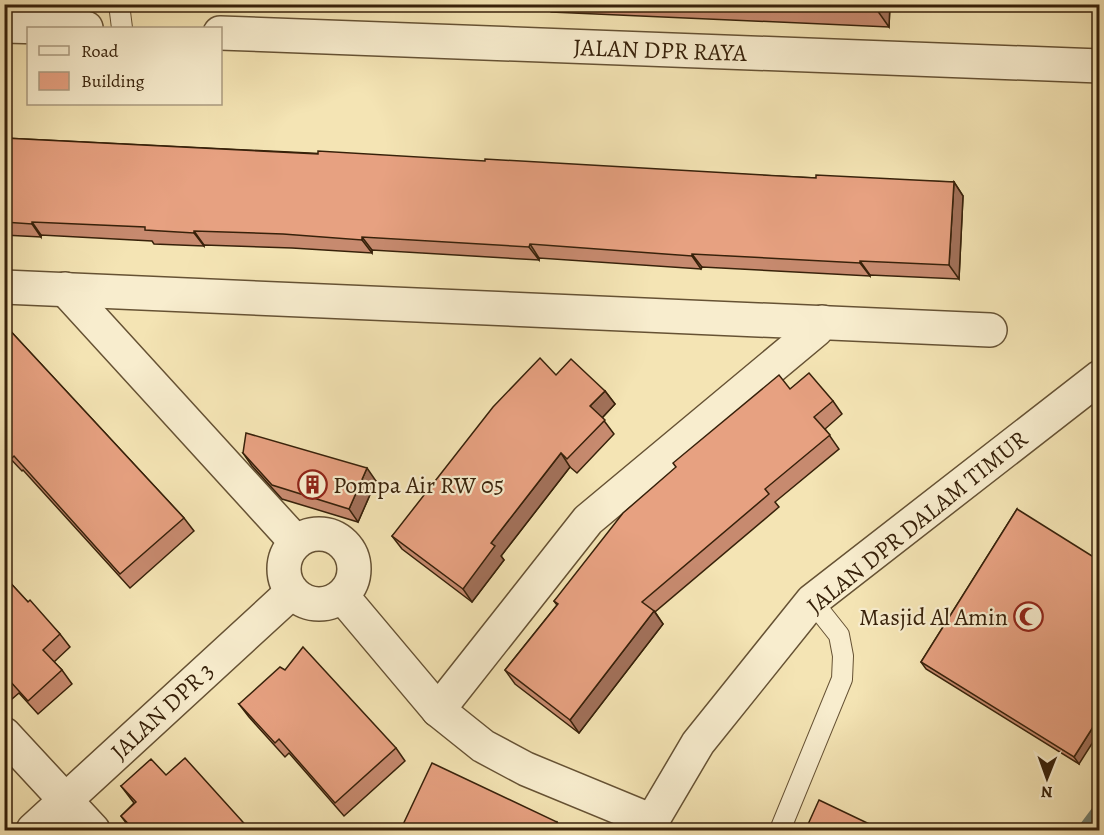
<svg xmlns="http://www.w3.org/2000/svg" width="1104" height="835" font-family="Alegreya,serif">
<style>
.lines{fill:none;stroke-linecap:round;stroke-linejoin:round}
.stream{stroke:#747f6e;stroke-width:15}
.lane-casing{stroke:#665234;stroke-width:22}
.street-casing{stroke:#665234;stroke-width:36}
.lane{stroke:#f8edce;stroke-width:20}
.street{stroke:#f8edce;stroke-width:33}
.wall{fill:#c78a6f;stroke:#37210a;stroke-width:1.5}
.shaded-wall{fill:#a2715a;stroke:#37210a;stroke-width:1.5}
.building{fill:#e7a181;stroke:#37210a;stroke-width:1.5}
.labels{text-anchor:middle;stroke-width:4.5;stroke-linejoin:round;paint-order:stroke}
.street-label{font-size:24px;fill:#37210a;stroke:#f8edce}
.poi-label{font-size:24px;fill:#37210a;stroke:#f8edce;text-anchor:start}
</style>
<rect width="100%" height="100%" fill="#f4e4b4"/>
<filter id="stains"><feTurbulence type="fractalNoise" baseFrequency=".00333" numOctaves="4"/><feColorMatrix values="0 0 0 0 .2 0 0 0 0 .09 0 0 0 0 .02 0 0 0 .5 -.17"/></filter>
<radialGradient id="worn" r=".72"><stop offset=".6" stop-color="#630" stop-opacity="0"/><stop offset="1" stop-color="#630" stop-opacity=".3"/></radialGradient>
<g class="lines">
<!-- stream -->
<path class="stream" d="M1085,830L1100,810"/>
<defs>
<g id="lane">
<path d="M119,4L122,28"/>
<path d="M780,830L842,679L843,656L839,635L812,601"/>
</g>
<g id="street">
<path d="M4,26L86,28"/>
<path d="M220,33L1100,66"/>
<path d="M4,287L990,330"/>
<path d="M65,289L296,542"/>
<circle cx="319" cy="569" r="35"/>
<path d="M342,596L438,710L483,746L526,769L652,821"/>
<path d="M438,710L588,520L816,330L822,322"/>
<path d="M4,734L93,830"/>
<path d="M33,830L292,592"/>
<path d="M649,830L652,821L698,743L812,601L1100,377"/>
</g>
</defs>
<!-- lane casing -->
<use href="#lane" class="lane-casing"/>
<!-- street casing -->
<use href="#street" class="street-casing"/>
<!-- lane -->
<use href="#lane" class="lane"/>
<!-- street -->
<use href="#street" class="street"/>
</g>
<!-- wall -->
<g class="wall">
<path d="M546,4H890L889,27L551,12Z"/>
<path d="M4,138L816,178L954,182L963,196L959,279L870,275V276L702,267L701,269L539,258V260L372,250V253L292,248L204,245V246L154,244L152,241L41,235V237L4,235Z"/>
<path d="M4,324L184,518L194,531L130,588L23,470L22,471L4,452Z"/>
<path d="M556,375L605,391L615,404L602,418L614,434L577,473L570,467L501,556L504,560L472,602L402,549L392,536Z"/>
<path d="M790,389L833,401L842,414L825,429L839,449L775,502L779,507L655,612L663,624L579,733L515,684L505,670L557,605L554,601Z"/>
<path d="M243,453L376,481L358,522L282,499L252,466Z"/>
<path d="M1017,509L1079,764L926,669L921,662Z"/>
<path d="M4,576L28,602L60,634L70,647L54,662L62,670L72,684L38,714L19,693L5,705L4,704Z"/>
<path d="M239,704L396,748L405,761L344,816L289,753L285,757L249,717Z"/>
<path d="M166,775L251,831H132L121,816L134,803L121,786Z"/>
</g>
<!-- shaded-wall -->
<g class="shaded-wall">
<path d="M877,4H890L889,27L877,10Z"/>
<path d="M954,182L963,196L959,279L949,265Z"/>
<path d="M32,222L41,235V237L32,224Z"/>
<path d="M194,231L204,245V246L194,233Z"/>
<path d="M362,237L372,250V253L362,240Z"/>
<path d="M530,244L539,258V260L529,247Z"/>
<path d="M692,254L702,267L701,269L692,256Z"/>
<path d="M860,261L870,275V276L860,263Z"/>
<path d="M605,391L615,404L600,420L590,406Z"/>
<path d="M561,453L570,467L501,556L504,560L472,602L463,589L491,543Z"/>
<path d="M367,468L376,481L358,522L349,509Z"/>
<path d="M654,611L663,624L579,733L570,720Z"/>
<path d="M1100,716V731L1079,764L1074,757Z"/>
<path d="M557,822L563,831H553Z"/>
</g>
<!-- building -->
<g class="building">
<path d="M767,4H877V10Z"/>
<path d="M4,138L318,154V151L485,161V159L816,178V175L954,182L949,265L860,261V263L692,254V256L530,244L529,247L362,237V240L283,234L194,231V233L145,230V227L32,222V224L4,222Z"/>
<path d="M4,324L184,518L120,574L14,456L12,458L4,449Z"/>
<path d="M540,358L556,375L571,359L605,391L590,406L605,420L567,459L561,453L491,543L495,546L463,589L392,536L493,407Z"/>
<path d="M809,373L833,401L814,417L830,435L765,489L769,494L642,602L654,611L570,720L505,670L558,604L554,601L623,513L676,467L673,463L779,375L790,389Z"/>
<path d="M246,433L367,468L349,509L272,485L243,453Z"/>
<path d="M1017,509L1100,561V716L1074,757L921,662Z"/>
<path d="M4,576L28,602L30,600L60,634L43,650L62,670L28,701L9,680L4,684Z"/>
<path d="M303,647L396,748L335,803L279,739L275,743L239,704L280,667L285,670Z"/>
<path d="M185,758L251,831H135L121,816L136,802L121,786L151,759L166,775Z"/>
<path d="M432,763L557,822L553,831H400Z"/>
<path d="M819,800L884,831H805Z"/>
</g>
<!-- icons -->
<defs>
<symbol id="building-ring" viewBox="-11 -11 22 22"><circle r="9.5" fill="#f8edce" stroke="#8f2418" stroke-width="1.5"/><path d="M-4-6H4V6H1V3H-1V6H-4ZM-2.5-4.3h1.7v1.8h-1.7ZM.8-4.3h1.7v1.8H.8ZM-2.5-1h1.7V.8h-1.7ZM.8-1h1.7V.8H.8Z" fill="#8f2418"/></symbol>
<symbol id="mosque-ring" viewBox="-11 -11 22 22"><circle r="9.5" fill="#f8edce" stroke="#8f2418" stroke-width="1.5"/><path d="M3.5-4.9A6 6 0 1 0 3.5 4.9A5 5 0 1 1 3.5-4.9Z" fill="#8f2418"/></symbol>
</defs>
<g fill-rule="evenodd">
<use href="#building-ring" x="296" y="468" width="33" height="33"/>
<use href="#mosque-ring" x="1012" y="600" width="33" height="33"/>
</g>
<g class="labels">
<!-- street labels -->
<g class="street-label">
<text transform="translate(660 50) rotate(2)" y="8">JALAN DPR RAYA</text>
<text transform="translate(917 522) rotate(-39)" y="8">JALAN DPR DALAM TIMUR</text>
<text transform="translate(162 711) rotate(-43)" y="8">JALAN DPR 3</text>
</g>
<!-- poi labels -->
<g class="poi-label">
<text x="333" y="493">Pompa Air RW 05</text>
<text x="1008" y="625" text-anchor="end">Masjid Al Amin</text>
</g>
</g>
<!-- margin -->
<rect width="1104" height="835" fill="none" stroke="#f4e4b4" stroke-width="24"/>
<rect x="6" y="6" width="1092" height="823" fill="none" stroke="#37210a" stroke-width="3"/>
<rect x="12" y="12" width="1080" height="811" fill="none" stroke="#37210a" stroke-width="1.5"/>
<!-- legend -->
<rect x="27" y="27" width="195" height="78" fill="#f8edce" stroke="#ab9b80" stroke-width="1.5"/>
<rect x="39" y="46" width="30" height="9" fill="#f8edce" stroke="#ab9b80" stroke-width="1.5"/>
<text x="81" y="57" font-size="18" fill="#37210a">Road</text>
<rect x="39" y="72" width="30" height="18" fill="#e7a181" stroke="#ab9b80" stroke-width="1.5"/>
<text x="81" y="87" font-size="18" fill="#37210a">Building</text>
<!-- north arrow -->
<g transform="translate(1047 778) rotate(181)" stroke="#f8edce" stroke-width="4.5" paint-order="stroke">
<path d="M0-4.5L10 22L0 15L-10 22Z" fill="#37210a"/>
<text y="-9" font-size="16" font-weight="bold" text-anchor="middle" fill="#37210a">N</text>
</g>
<rect width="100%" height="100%" filter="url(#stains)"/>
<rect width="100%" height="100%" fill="url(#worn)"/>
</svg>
